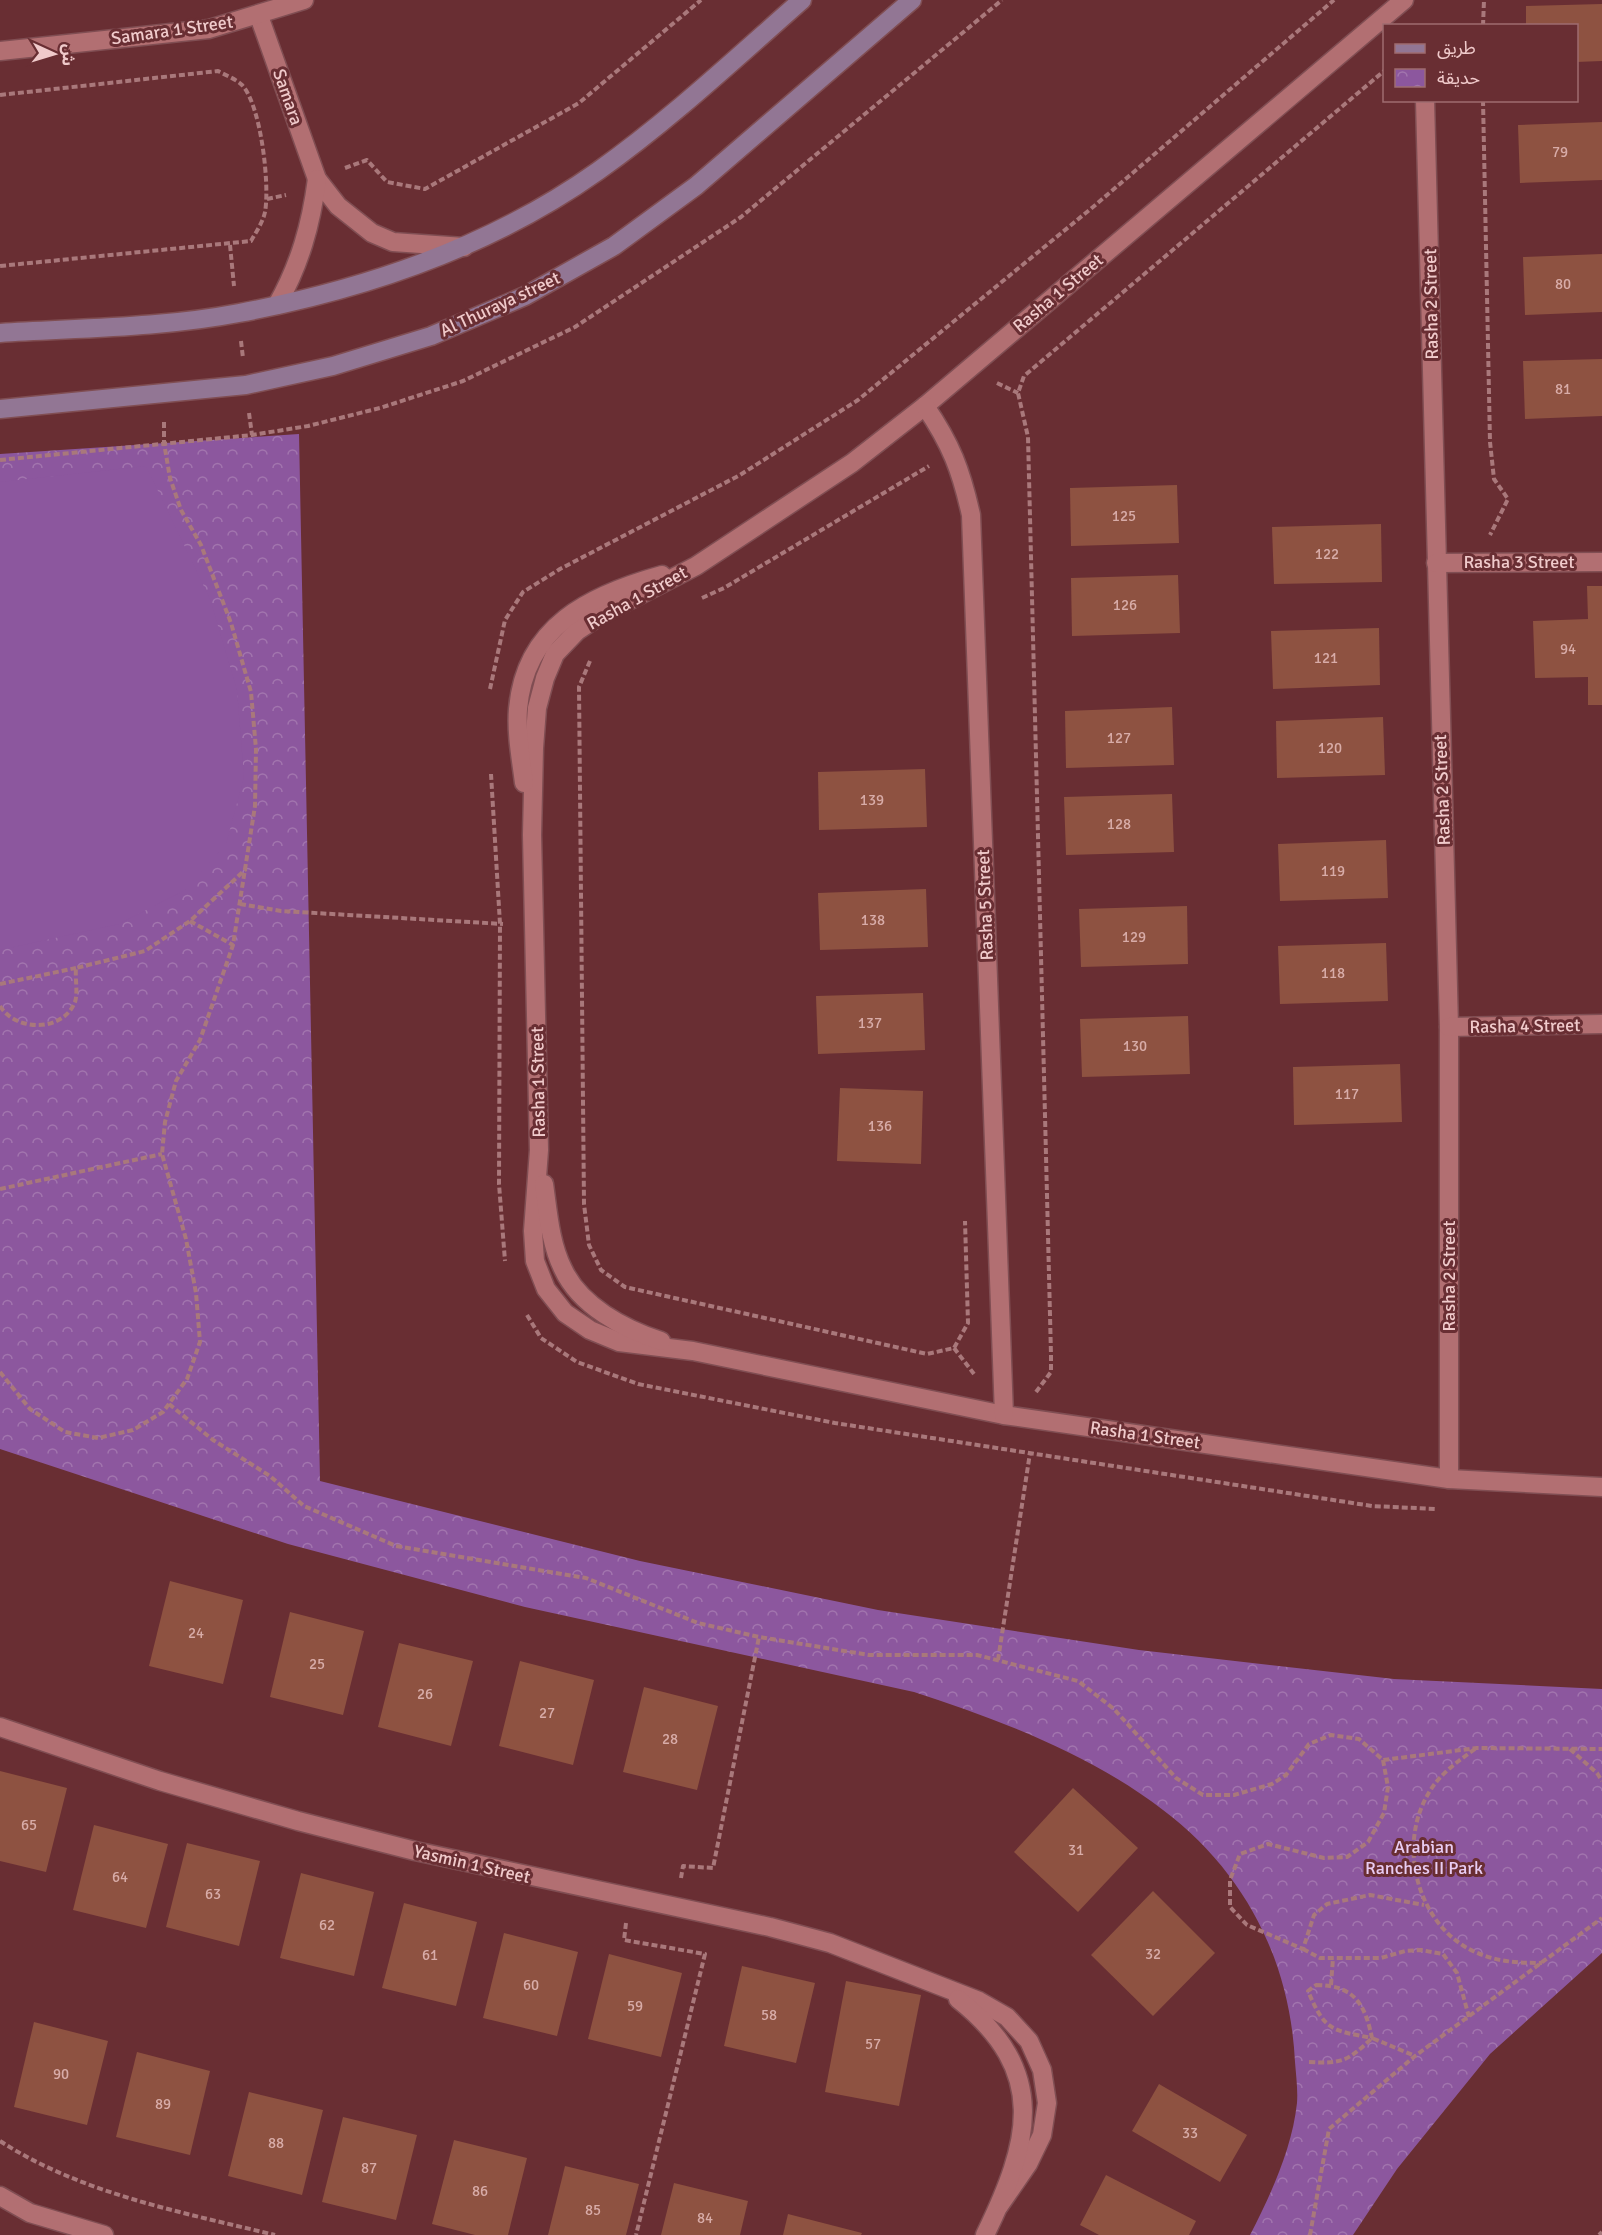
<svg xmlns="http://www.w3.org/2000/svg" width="1602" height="2235" font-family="Signika,'Noto Sans Arabic',sans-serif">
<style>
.park{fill:url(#park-crowns)}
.garden{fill:#8c579e}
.building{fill:#8e5241}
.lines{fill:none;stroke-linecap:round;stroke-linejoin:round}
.street-casing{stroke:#804e53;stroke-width:21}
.secondary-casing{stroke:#804e53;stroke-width:21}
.path{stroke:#a9787b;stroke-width:4;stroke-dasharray:6 3;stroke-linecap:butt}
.street{stroke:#b26f72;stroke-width:18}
.secondary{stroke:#927694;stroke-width:18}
.labels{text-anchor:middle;stroke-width:6;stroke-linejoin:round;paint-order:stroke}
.number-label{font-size:15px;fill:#d8aca8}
.street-label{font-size:18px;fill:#f0cacb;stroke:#692e33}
.park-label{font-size:18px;fill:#e9ccf3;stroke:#692e33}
</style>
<defs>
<pattern id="park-crowns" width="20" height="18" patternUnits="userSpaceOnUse" patternTransform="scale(1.5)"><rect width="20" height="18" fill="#8c579e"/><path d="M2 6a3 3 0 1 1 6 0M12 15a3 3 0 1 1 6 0" fill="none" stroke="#a275ae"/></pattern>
</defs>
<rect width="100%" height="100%" fill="#692e33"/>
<!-- park -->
<path class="park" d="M299,434L320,1481L640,1561L878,1610L1139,1650L1394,1679L1602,1689V1953L1490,2054L1397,2169L1353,2235H1250C1271,2194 1292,2149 1297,2103C1298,2090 1296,2075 1295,2062C1290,1960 1245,1872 1163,1810C1092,1755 998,1719 914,1692L525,1607L288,1544L0,1449V454Z"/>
<!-- garden -->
<path class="garden" d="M146,466L210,599L237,690L244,777L226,844L185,890L119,924L0,950V482Z"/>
<!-- building -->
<g class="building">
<path d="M1602,4V61L1576,62V26H1526V6Z"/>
<path d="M1602,122V180L1520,183L1518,125Z"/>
<path d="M1602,254V312L1525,315L1523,257Z"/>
<path d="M1602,359V416L1525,419L1523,361Z"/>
<path d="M1177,485L1179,543L1071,546L1070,488Z"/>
<path d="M1381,524L1382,582L1274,584L1272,527Z"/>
<path d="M1178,575L1180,633L1072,636L1071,578Z"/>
<path d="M1587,586H1602V705H1588V677L1535,678L1533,621L1588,619Z"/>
<path d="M1379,628L1380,685L1273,689L1271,631Z"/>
<path d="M1172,707L1174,765L1066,768L1065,711Z"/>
<path d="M1383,717L1385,775L1277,778L1276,721Z"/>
<path d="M925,769L927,827L819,830L818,772Z"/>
<path d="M1172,794L1174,852L1066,855L1064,797Z"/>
<path d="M1386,840L1388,898L1280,901L1278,844Z"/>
<path d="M926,889L928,947L820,950L818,893Z"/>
<path d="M1187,906L1188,964L1081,967L1079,909Z"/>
<path d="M1386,943L1388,1001L1280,1004L1278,946Z"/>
<path d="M923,993L925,1050L818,1054L816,996Z"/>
<path d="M1188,1016L1190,1074L1082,1077L1080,1019Z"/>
<path d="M1400,1064L1402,1122L1294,1125L1293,1067Z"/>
<path d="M840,1088L923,1091L921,1164L837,1161Z"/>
<path d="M170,1581L243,1600L223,1684L149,1666Z"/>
<path d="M290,1612L364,1631L343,1715L270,1697Z"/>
<path d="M399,1643L473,1661L451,1746L378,1727Z"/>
<path d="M520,1661L594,1680L573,1765L499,1746Z"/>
<path d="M644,1687L718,1706L697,1790L623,1772Z"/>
<path d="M0,1771L67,1788L46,1872L0,1861Z"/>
<path d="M1073,1788L1138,1848L1078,1912L1014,1852Z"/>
<path d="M94,1825L168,1844L146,1928L73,1910Z"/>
<path d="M187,1843L260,1861L239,1946L166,1927Z"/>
<path d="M301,1873L374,1892L354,1976L280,1958Z"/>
<path d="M1153,1891L1215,1953L1153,2016L1091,1955Z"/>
<path d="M404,1903L477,1922L456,2006L382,1988Z"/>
<path d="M504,1933L578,1952L557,2036L483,2018Z"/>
<path d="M609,1954L682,1973L661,2057L588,2039Z"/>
<path d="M742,1966L815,1983L796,2063L724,2046Z"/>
<path d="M846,1981L921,1995L899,2106L825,2092Z"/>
<path d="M34,2022L108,2041L87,2125L14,2107Z"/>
<path d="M137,2052L210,2071L190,2155L116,2137Z"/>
<path d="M1159,2084L1247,2135L1220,2182L1132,2131Z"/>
<path d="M249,2092L323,2110L302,2195L228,2176Z"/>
<path d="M343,2117L417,2135L396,2220L322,2202Z"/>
<path d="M454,2140L527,2158L508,2235H475L432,2224Z"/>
<path d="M565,2166L639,2184L626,2235H548Z"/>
<path d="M1106,2175L1196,2221L1189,2235H1099L1080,2225Z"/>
<path d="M674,2183L748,2201L740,2235H661Z"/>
<path d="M788,2214L862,2233L861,2235H783Z"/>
</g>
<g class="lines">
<defs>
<g id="street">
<path d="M1404,0L925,406L852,463L696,566L601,615L577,631L555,654L545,678L537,708L534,748L532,835L539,1150L533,1231L535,1261L546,1289L565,1313L590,1330L619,1342L693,1351L1004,1415L1449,1479L1602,1487"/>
<path d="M259,16L317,179L338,206L372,233L393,242L464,247"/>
<path d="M0,51L209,29L304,0"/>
<path d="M1425,100L1449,1027V1479"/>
<path d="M277,305C300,264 311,225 317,179"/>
<path d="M925,406C951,444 961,470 971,515L1004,1415"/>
<path d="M1436,563L1602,562"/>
<path d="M524,783C521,759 516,733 518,709C525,626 590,595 662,575"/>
<path d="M1449,1027L1602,1024"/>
<path d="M544,1184C548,1212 550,1243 563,1269C580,1306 624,1329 661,1341"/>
<path d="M0,1727L160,1781L298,1821L415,1851L770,1927L830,1943L979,2001L1007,2017L1029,2041L1042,2070L1047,2103L1042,2135L1028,2164L999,2206"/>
<path d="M958,1999C1050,2072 1030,2142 985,2235"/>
<path d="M0,2196L30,2213L104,2235"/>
</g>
<g id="secondary">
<path d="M0,333C79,328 161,328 239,313C367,289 491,247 598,171C670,120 736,58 802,0"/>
<path d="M0,409L246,385L333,366L431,336L525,296L614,246L696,186L912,0"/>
</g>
</defs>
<!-- street casing -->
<use href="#street" class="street-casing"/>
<!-- secondary casing -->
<use href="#secondary" class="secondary-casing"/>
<!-- path -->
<g class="path">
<path d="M1483,26L1484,0"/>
<path d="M0,95L218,71C225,75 236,79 242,85C261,105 270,185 265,212C263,222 256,232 251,241L0,266"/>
<path d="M1483,100L1490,442L1494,479L1508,499L1490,535"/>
<path d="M345,168L367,160L387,182L425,189L579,103L701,0"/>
<path d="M267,199L286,195"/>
<path d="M230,245L234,286"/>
<path d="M241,341L243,358"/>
<path d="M997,383L1018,393"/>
<path d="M249,413L252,435"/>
<path d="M0,460L252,435L308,426L380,408L463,381L575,327L741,217L1002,0"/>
<path d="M702,598L724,588L929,466"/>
<path d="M590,661L579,687L584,1204L589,1245L601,1270L625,1287L927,1354L954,1348L968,1323L965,1221"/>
<path d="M490,689L505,620L523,592L560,569L740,475L858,400L1093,207L1334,0"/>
<path d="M491,774L500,924L499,1184L505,1261"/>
<path d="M240,904L281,911L503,924"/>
<path d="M190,921L233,945"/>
<path d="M0,984L76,968"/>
<path d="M0,1006C16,1032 63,1032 75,1002C78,993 75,978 76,968L145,951L190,921L246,869"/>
<path d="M0,1189L162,1154"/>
<path d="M527,1315L541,1338L577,1362L638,1384L835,1423L1372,1506L1436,1509"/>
<path d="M954,1348L974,1374"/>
<path d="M0,1372L30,1409L65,1432L98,1438L133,1430L163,1412L187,1379L200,1342L196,1293L186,1239L162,1154L165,1122L176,1081L200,1040L233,945L255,806L256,749L251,692L231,623L201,545L181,510L170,478L164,443V420"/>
<path d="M1036,1392L1051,1372V1355L1028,437L1018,393L1024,376L1384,71"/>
<path d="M169,1404L213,1440L270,1476L304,1506L396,1546L586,1578L698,1623L759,1637L869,1655H977L1078,1681L1114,1709L1176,1778L1203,1795H1234L1272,1784L1286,1775L1309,1744L1331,1735L1359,1739L1383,1760L1477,1748L1602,1749"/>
<path d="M998,1660L1030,1453"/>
<path d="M1475,1749C1457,1762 1438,1775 1427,1796C1397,1849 1419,1927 1475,1952C1498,1962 1518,1963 1542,1963"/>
<path d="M1570,1749L1597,1773L1602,1781"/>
<path d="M1383,1760L1388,1787L1384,1813L1368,1842L1347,1857L1324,1858L1268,1844L1240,1854L1230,1880V1907L1247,1925L1303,1949L1314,1915L1327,1904L1370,1895L1424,1905"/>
<path d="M681,1878L683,1866L713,1868L759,1637"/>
<path d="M626,1923L624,1940L705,1954L636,2235"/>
<path d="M1303,1949L1320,1958H1381L1405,1951L1421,1950L1443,1954L1457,1973L1469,2017"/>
<path d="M1316,1985C1354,1985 1365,2004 1372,2038C1331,2030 1325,2031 1308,1991Z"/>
<path d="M1331,1985L1333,1958"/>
<path d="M1309,2062C1342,2064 1348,2061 1372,2038L1415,2056"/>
<path d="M0,2141C82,2194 181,2212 275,2235"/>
<path d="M1310,2235L1329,2129L1415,2056L1602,1918"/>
<path d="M1599,2235L1602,2232"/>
</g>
<!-- street -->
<use href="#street" class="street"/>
<!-- secondary -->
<use href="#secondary" class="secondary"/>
</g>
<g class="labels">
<!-- number labels -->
<g class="number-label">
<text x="1560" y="157">79</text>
<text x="1563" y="289">80</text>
<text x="1563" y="394">81</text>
<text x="1124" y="521">125</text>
<text x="1327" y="559">122</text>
<text x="1125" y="610">126</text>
<text x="1568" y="654">94</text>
<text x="1326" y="663">121</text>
<text x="1119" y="743">127</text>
<text x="1330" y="753">120</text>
<text x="872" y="805">139</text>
<text x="1119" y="829">128</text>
<text x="1333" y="876">119</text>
<text x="873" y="925">138</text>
<text x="1134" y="942">129</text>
<text x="1333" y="978">118</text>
<text x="870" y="1028">137</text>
<text x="1135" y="1051">130</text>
<text x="1347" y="1099">117</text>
<text x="880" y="1131">136</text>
<text x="196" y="1638">24</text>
<text x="317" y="1669">25</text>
<text x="425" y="1699">26</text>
<text x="547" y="1718">27</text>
<text x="670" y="1744">28</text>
<text x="29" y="1830">65</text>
<text x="1076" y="1855">31</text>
<text x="120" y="1882">64</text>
<text x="213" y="1899">63</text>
<text x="327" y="1930">62</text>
<text x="1153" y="1959">32</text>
<text x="430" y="1960">61</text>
<text x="531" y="1990">60</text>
<text x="635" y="2011">59</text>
<text x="769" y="2020">58</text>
<text x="873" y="2049">57</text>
<text x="61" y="2079">90</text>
<text x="163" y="2109">89</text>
<text x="1190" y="2138">33</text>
<text x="276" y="2148">88</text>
<text x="369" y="2173">87</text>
<text x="480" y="2196">86</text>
<text x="593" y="2215">85</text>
<text x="705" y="2223">84</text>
</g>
<!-- street labels -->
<g class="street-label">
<text transform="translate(172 30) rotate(-8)" y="6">Samara 1 Street</text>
<text transform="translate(288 97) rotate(71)" y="6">Samara</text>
<text transform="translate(1058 293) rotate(-40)" y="6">Rasha 1 Street</text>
<text transform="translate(500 304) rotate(-25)" y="6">Al Thuraya street</text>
<text transform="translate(1431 304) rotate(-91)" y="6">Rasha 2 Street</text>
<text x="1519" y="568">Rasha 3 Street</text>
<text transform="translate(637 598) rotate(-29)" y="6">Rasha 1 Street</text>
<text transform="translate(1442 790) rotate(-92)" y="6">Rasha 2 Street</text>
<text transform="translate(985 905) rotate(-92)" y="6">Rasha 5 Street</text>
<text transform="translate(1525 1026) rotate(-1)" y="6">Rasha 4 Street</text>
<text transform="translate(538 1082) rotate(-91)" y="6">Rasha 1 Street</text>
<text transform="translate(1449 1276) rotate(-90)" y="6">Rasha 2 Street</text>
<text transform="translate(1145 1435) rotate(8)" y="6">Rasha 1 Street</text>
<text transform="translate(472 1864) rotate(13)" y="6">Yasmin 1 Street</text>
</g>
<!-- park labels -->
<g class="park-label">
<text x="1424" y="1853">Arabian<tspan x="1424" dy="21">Ranches II Park</tspan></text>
</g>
</g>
<!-- legend -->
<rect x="1383" y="24" width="195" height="78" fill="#692e33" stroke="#9f6c70" stroke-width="1.5"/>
<rect x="1395" y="44" width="30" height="9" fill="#927694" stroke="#9f6c70" stroke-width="1.5"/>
<text x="1437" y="54" font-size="18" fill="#f0cacb">طريق</text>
<rect x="1395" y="69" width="30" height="18" fill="url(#park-crowns)" stroke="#9f6c70" stroke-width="1.5"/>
<text x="1437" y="84" font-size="18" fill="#f0cacb">حديقة</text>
<!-- north arrow -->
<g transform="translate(54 54) rotate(94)" stroke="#692e33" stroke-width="4.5" paint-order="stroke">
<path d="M0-4.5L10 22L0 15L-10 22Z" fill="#f0cacb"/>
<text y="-9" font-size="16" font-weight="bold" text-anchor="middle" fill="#f0cacb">ش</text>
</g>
</svg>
